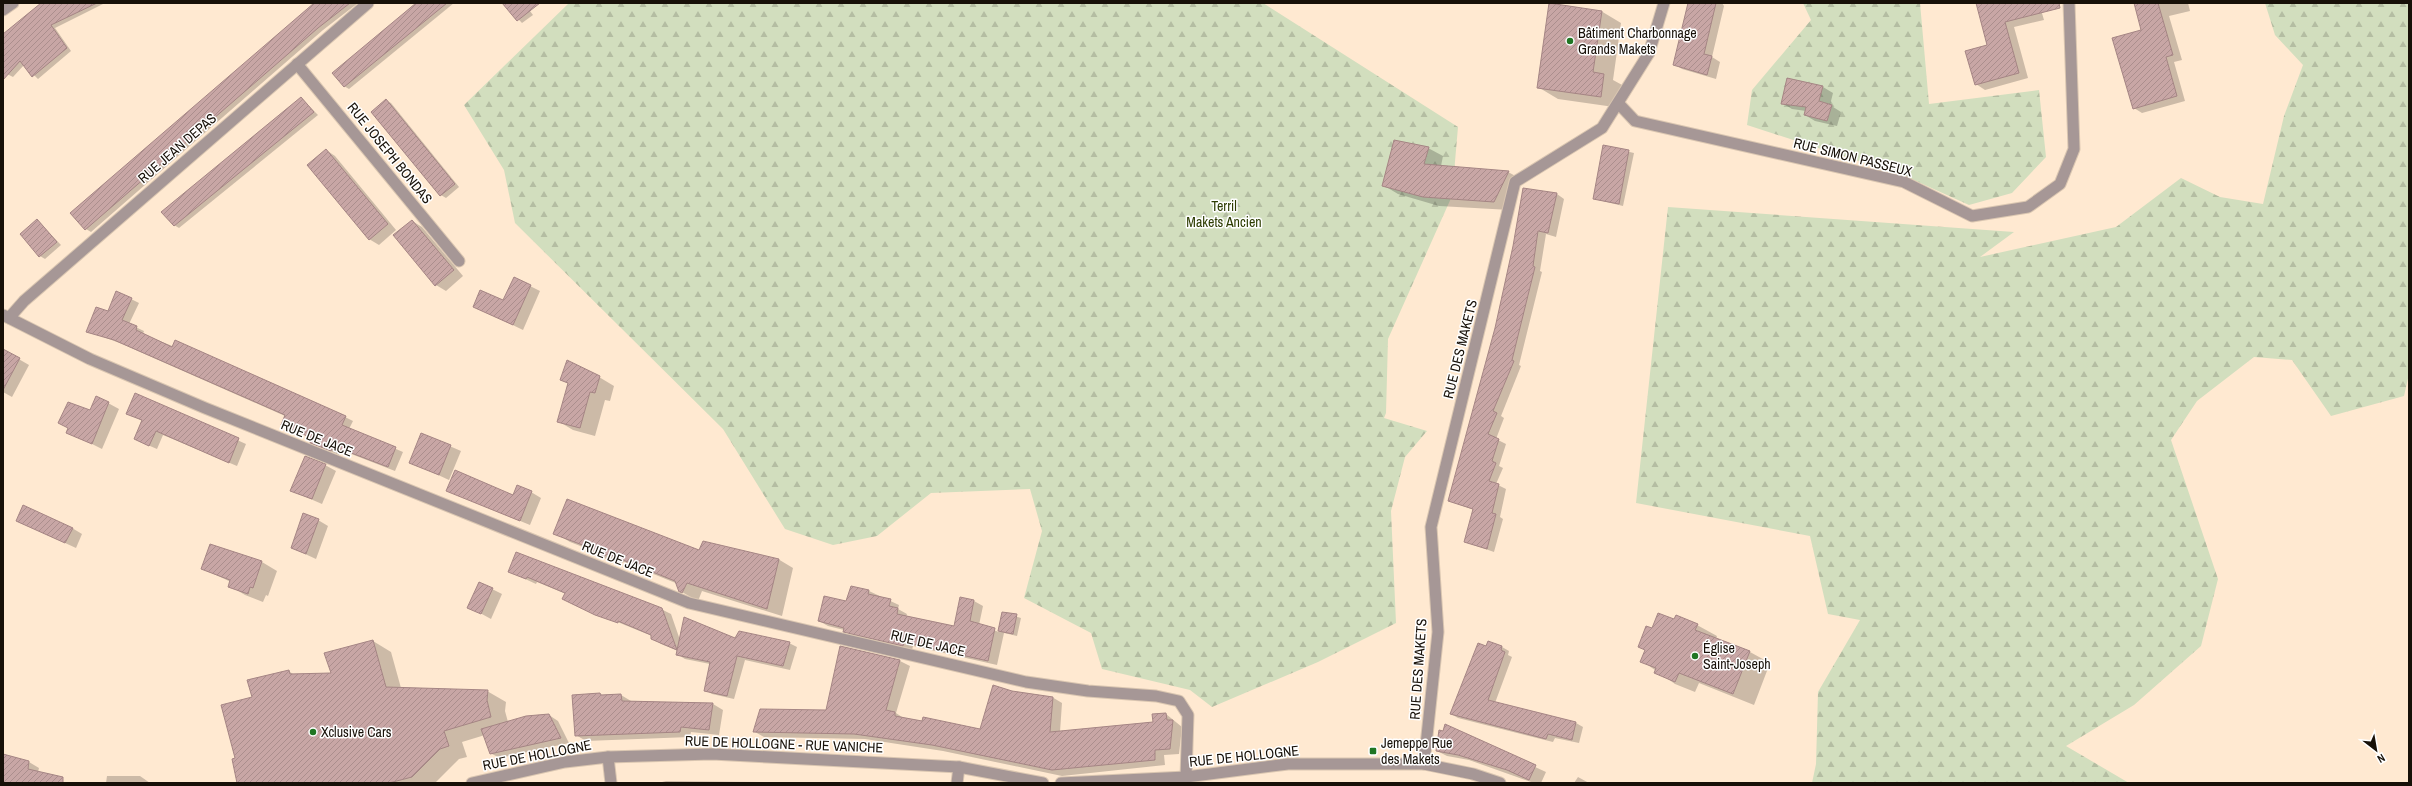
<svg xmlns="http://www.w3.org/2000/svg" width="2412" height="786" font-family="'Archivo Narrow',sans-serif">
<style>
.forest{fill:url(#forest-firs)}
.shadow{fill:#0003}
.building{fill:url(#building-hatch);stroke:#a58584}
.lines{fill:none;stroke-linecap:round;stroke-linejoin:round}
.minor-casing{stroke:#dac6b1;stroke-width:13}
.tertiary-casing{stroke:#dac6b1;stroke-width:13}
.minor{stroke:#a69796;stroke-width:11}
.tertiary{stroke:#a69796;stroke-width:11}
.poi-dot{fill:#207623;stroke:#fff;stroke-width:1.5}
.labels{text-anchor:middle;stroke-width:3;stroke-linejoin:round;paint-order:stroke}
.poi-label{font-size:14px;fill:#171008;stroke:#fff;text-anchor:start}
.street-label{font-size:14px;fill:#171008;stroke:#fff}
.park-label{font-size:14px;fill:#2d3c02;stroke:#fff}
</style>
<defs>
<pattern id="forest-firs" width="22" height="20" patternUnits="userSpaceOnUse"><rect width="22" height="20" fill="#d2debe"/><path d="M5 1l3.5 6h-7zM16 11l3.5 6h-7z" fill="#b4bda2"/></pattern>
<pattern id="building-hatch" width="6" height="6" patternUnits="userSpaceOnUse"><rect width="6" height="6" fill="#c8a6a5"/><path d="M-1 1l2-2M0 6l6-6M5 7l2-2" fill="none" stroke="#ab8e8d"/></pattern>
</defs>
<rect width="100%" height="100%" fill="#ffe9d1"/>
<!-- forest -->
<g class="forest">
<path d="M569,3H1263L1458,127L1452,196L1388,339L1386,413L1384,418L1427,431L1405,457L1391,511L1396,623L1318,662L1212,707L1190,690L1102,669L1091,633L1024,598L1042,531L1030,489L931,493L877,536L833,545L785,529L723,429L515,223L504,170L464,105Z"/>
<path d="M1803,3H1920L1929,104L2039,90L2046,157L2012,193L1969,205L1905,176L1747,125L1752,90L1811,20Z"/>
<path d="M2265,3H2409V374L2404,396L2331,416L2292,360L2254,357L2197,401L2171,440L2218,579L2201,646L2134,705L2066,746L2129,783H1812L1816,764L1818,692L1860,620L1828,614L1810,536L1636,503L1668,207L2014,232L1980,257L2116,227L2181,178L2220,197L2263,204L2284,116L2303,65L2275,35Z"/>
</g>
<!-- shadow -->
<g class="shadow">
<path d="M48,3H105L55,28L71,51L38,79L24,65L13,77L3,72V37Z"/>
<path d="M315,3H358L323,30L91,232L86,229L72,214Z"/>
<path d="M418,3H454L349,89L344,86Z"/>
<path d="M503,3H524L533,15L522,23Z"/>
<path d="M1690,3H1722L1724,6L1712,57L1720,62L1716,79L1682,69L1674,64Z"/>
<path d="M1983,3H2039L2044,20L2014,27L2028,78L1985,90L1976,84L1988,46Z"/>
<path d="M2135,3H2188L2190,11L2169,16L2182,60L2174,62L2185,101L2142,113L2134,108L2142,30Z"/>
<path d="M1601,11L1621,23L1613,80L1624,86L1621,108L1558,99L1538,87Z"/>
<path d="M1823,87L1833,93L1830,105L1841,112L1837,126L1815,121L1805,115L1806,111L1792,109L1782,103Z"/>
<path d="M301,98L318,115L179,228L174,225Z"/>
<path d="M387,101L391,103L459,187L446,198L441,195L372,112Z"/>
<path d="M1604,146L1634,153L1623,206L1594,199Z"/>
<path d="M1428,148L1443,156L1441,166L1508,172L1523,180L1510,210L1439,206L1398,194L1383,185Z"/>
<path d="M326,150L335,156L396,230L379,245L369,239Z"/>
<path d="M1524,189L1557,194L1564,199L1556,237L1546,234L1540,271L1542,272L1519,365L1521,366L1501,416L1504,418L1496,439L1506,444L1499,466L1503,468L1496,484L1506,489L1500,517L1503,519L1494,552L1465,542L1474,510L1449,501L1496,328L1514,247Z"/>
<path d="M37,220L61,245L45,259L40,256Z"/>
<path d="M412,221L422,227L463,276L446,291L436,285Z"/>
<path d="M530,286L540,291L523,330L474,306L504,301Z"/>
<path d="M131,299L139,303L129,324L144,331L143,334L345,417L353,421L349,429L403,452L395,471L341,450L339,455L318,446L311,442L313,438L285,416L122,344L88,331L108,312Z"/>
<path d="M3,350L29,365L12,397L3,392Z"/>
<path d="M599,377L614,386L610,401L605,400L595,436L573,430L558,421L569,384L561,380Z"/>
<path d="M135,394L246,444L237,466L163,435L157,449L143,443L142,421L127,413Z"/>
<path d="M97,397L119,409L102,449L68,432L90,412Z"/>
<path d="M422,434L461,451L449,480L410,462Z"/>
<path d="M325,465L336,471L322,504L292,491Z"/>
<path d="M448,491L514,496L531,492L541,498L530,525Z"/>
<path d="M318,520L328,526L316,559L292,548Z"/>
<path d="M17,521L72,528L82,534L76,548Z"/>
<path d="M555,533L778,559L793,568L782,616L702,591L698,601L680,591L678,584L624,562L620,564L611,562L593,551L570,542Z"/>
<path d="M211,545L262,562L277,571L268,596L266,595L263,602L245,595L230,586L231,582L203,569Z"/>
<path d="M510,572L661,609L671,614L680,640L736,639L789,643L797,647L790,670L745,660L734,699L712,694L705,690L710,664L685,659L677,654L678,651L661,644L652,638V636L573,604L566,594L537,582L536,584Z"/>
<path d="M492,589L502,594L491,619L469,607Z"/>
<path d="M869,591L899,605L898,609L907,614L906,617L955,627L961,598L974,601L983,606L979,625L999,632L1003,613L1021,618L1017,636L1004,633L997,665L913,646L912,650L853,637L844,630L828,626L819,621Z"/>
<path d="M1674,621L1697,625L1717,636L1716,639L1750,652L1770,663L1754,705L1699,683L1695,692L1675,684L1642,661L1652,630Z"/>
<path d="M373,641L391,652L401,688L487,691L506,702L505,711L508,722L549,715L558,721L569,743L500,758L490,753L485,735L462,742L467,757L459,759L435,783H238L236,759L253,698L288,671L295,675L332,674Z"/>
<path d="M1486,647H1502L1509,651L1508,655L1512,657L1495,703L1576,723L1583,727L1579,743L1555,738L1553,742L1458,718L1451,714Z"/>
<path d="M900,661L910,666L896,713L905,719L981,730L1012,692L1052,697L1062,703L1060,732L1154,723V715L1166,714L1182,727L1179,754L1164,755L1165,765L1062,776L943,751L865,739L764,737L755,732L826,711Z"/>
<path d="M600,694L604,696L621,695L631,701L713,704L723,710L719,735L691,732L690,737L586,741L576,735Z"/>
<path d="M1446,726L1546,772L1541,783H1534L1469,760L1447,756L1437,751Z"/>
<path d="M3,754L29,762L39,768L38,772L53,783H3Z"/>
<path d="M107,776H140L150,783H106Z"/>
<path d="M1578,777L1589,783H1574Z"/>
<path d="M666,781L851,783H658Z"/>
</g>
<!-- building -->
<g class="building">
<path d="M41,3H97L51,25L67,48L32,77L20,61L3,80V34Z"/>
<path d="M314,3H350L318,28L85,230L70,213Z"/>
<path d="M416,3H447L344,87L332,73Z"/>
<path d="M502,3H540L517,21Z"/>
<path d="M1549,3L1602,11L1593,72L1604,74L1601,97L1537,88Z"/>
<path d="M1688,3H1716L1704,54L1712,56L1707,75L1673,65Z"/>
<path d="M1976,3H2059L2060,8L2005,22L2019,73L1975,85L1965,51L1987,45Z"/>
<path d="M2134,3H2158L2173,55L2166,57L2177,96L2133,109L2112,38L2141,30Z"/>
<path d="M1787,78L1823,86L1819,101L1832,105L1827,121L1804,115L1806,107L1781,104Z"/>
<path d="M301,97L314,112L174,226L161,212Z"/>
<path d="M386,99L455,184L440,196L371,112Z"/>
<path d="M1394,140L1429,147L1424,164L1509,171L1494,202L1423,197L1382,186Z"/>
<path d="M1603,145L1629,150L1619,204L1593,199Z"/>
<path d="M326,149L388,224L369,240L307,165Z"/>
<path d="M1523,188L1557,193L1548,233L1538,231L1533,266L1535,267L1512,360L1514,361L1493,411L1497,413L1488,434L1499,439L1492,461L1496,463L1489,481L1499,484L1492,513L1496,514L1487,549L1464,542L1473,509L1448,501L1495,328L1513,246Z"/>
<path d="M37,219L57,242L39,257L20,234Z"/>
<path d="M412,220L454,270L435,286L393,235Z"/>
<path d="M514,277L531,285L513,325L473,307L480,290L503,300Z"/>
<path d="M116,291L132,298L122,320L137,326L136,330L172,347L175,340L346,416L342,425L396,447L388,467L333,446L331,451L310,443L312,438L281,425L285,415L114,340L86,332L96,307L108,311Z"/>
<path d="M3,349L20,358L3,390Z"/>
<path d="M567,360L600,376L595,393L590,392L580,428L557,422L568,383L560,380Z"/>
<path d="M135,393L239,438L229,463L156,431L149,446L134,439L142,420L126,414Z"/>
<path d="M96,396L109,402L92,444L66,433L68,428L58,423L68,402L90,410Z"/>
<path d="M421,433L451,445L439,475L409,463Z"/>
<path d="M305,456L326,464L312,499L290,491Z"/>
<path d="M455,470L513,495L517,485L532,491L520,521L446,491Z"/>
<path d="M567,499L699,550L703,541L779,559L767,609L687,583L682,593L679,592L675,581L608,554L604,556L594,553L588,547L553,534Z"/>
<path d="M23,505L73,528L65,543L16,521Z"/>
<path d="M303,513L319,519L306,554L291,548Z"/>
<path d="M210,544L262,561L253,588L250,587L248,594L228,587L230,580L201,569Z"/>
<path d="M516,552L662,608L677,650L651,639V635L618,621V623L595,615L562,599L565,593L527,577L526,579L508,572Z"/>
<path d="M479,582L493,588L481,614L467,608Z"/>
<path d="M851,586L869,590L868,594L891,599L889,606L898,608L897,614L954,626L960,597L974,600L970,621L995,628L988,661L904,642L903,646L843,632L844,628L818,621L824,596L846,601Z"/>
<path d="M1002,612L1017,614L1013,634L998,631Z"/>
<path d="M1658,613L1674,619L1676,615L1698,624L1695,630L1750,651L1733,694L1679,673L1675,682L1654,673L1656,668L1640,662L1645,650L1638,647L1646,626L1652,628Z"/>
<path d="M684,617L735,638L739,631L790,642L783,666L737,656L727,696L704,691L710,662L676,655Z"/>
<path d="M373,640L386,687L488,690L487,700L491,717L444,731L449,746L440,749L412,777L389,783H237L232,759L235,758L221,705L252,697L247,680L289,670L290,674L331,673L324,653Z"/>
<path d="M1488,641L1502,646L1501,650L1505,652L1488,700L1576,722L1572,740L1548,734L1546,739L1450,714L1478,643L1486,646Z"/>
<path d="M840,646L900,660L886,710L895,712V716L922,721L923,717L980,729L993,685L1012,691L1053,697L1050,732L1153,722L1152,714L1166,713L1167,720H1173L1170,749L1155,750V760L1052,770L932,745L854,734L753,732L760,709L826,710Z"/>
<path d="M600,693L601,695L621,694L622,701L713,703L709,730L681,727L680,732L575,736L572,695Z"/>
<path d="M549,714L561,738L490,754L481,729L526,716Z"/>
<path d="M1445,724L1536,765L1529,780L1507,770L1458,755L1436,751L1439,730L1443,731Z"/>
<path d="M3,754L29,761L28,769L63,777V783H3Z"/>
</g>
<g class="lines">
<defs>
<g id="minor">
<path d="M3,10L13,3"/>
<path d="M297,64L459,261"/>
<path d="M1619,104L1635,121L1904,182L1972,216L2028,207L2060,184L2074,149L2069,3"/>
<path d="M3,315L90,359L205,408L689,603L1026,682L1088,691L1156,696L1179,701L1188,715L1186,777"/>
<path d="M9,318L24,301L368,3"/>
<path d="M608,757L611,783"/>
<path d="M1424,764L1438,632L1431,527L1515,182L1602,128L1649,53L1664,3"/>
<path d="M957,783L959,767"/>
</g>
<g id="tertiary">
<path d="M472,783L565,762L608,757L712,754L959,767L1043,783"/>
<path d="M1061,783L1186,777L1288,764H1424L1473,774L1500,783"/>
</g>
</defs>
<!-- minor casing -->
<use href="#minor" class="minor-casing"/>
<!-- tertiary casing -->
<use href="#tertiary" class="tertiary-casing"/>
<!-- minor -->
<use href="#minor" class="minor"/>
<!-- tertiary -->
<use href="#tertiary" class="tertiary"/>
</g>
<!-- markers -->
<g class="poi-dot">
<circle cx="1570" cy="41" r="4"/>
<circle cx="1695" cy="656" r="4"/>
<circle cx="313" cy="732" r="4"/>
<rect x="1369" y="747" width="8" height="8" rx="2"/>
</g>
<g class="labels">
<!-- poi labels -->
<g class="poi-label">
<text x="1578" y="38">Bâtiment Charbonnage<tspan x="1578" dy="16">Grands Makets</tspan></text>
<text x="1703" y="653">Église<tspan x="1703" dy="16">Saint-Joseph</tspan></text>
<text x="321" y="737">Xclusive Cars</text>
<text x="1381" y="748">Jemeppe Rue<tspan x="1381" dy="16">des Makets</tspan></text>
</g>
<!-- street labels -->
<g class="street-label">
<text transform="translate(177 148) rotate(-41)" y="5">RUE JEAN DEPAS</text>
<text transform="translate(390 153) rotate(51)" y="5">RUE JOSEPH BONDAS</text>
<text transform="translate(1853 157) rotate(14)" y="5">RUE SIMON PASSEUX</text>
<text transform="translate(1460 349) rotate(-76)" y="5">RUE DES MAKETS</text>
<text transform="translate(317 438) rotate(22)" y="5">RUE DE JACE</text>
<text transform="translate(618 559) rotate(22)" y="5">RUE DE JACE</text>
<text transform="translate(928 643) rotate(13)" y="5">RUE DE JACE</text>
<text transform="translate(1418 669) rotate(-86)" y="5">RUE DES MAKETS</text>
<text transform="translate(784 744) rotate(2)" y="5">RUE DE HOLLOGNE - RUE VANICHE</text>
<text transform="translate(537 755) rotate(-11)" y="5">RUE DE HOLLOGNE</text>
<text transform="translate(1244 756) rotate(-6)" y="5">RUE DE HOLLOGNE</text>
</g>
<!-- park labels -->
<g class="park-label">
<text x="1224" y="211">Terril<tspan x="1224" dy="16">Makets Ancien</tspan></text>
</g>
</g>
<!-- border -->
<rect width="2412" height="786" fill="none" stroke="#171008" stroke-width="8"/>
<!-- north arrow -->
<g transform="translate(2376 750) rotate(149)" stroke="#ffffff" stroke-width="3" paint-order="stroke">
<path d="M0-3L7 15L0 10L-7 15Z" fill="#171008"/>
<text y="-6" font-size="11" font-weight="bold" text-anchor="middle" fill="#171008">N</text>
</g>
</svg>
